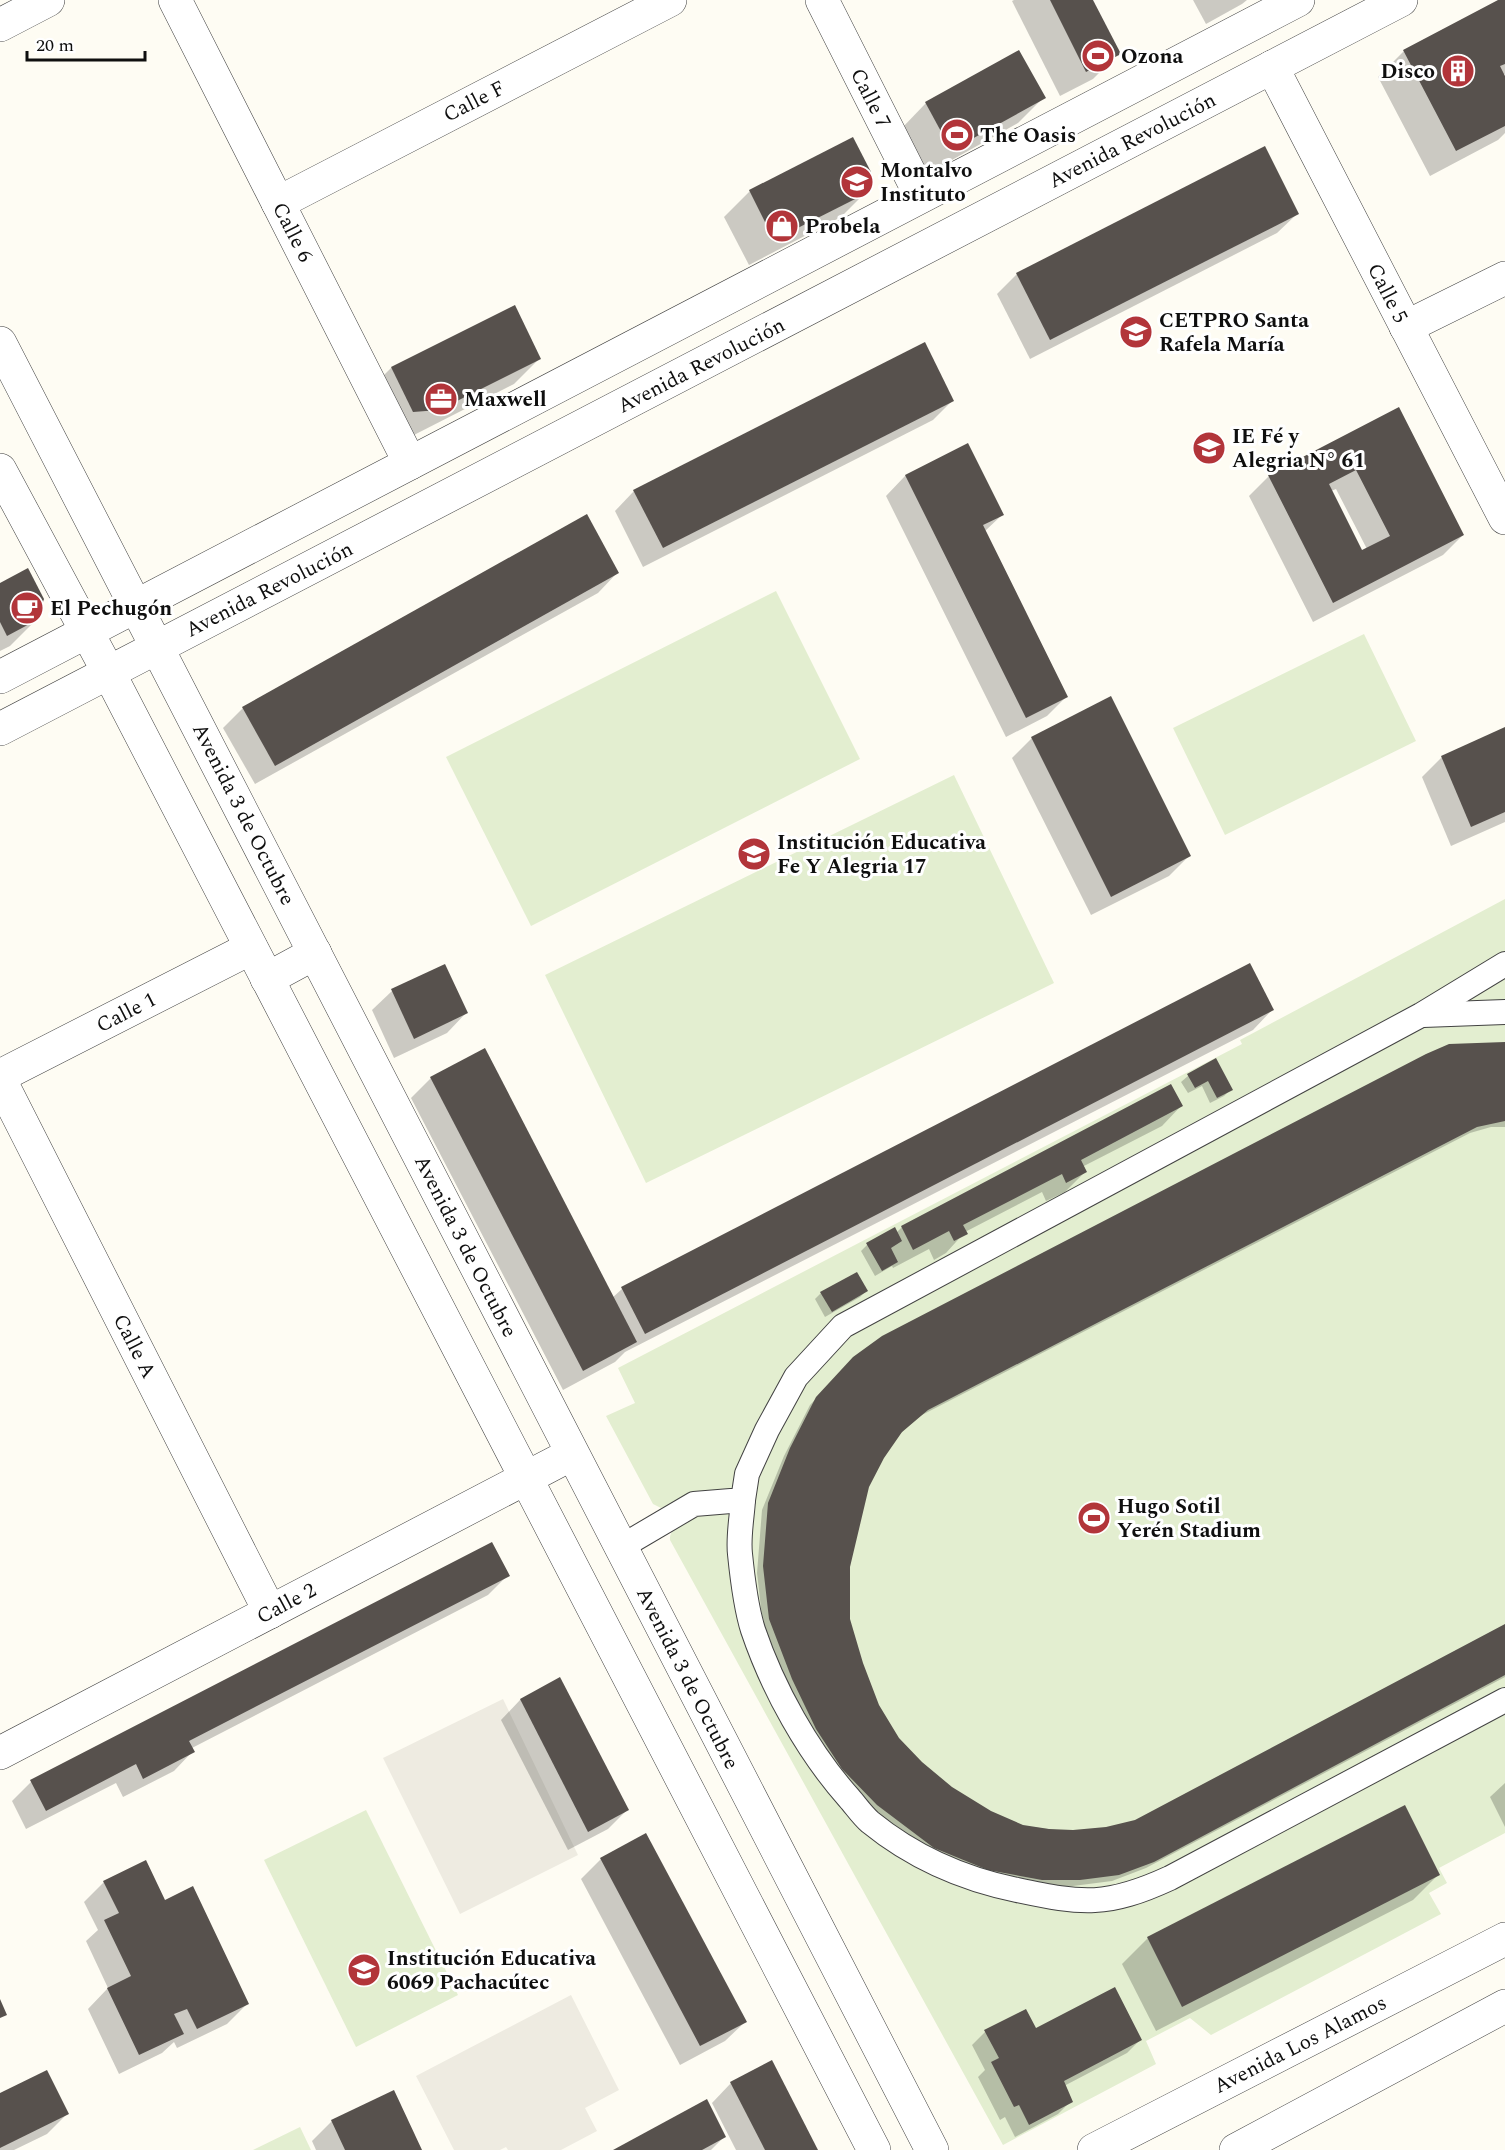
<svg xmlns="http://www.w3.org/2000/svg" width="1505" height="2150" font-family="Spectral,serif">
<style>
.pitch{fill:#e3eed0}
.plaza{fill:#eeebe1}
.shadow{fill:#0003;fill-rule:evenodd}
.building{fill:#57514d;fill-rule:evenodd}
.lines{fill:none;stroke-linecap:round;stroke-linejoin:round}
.service-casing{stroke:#424242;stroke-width:26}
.minor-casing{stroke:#424242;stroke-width:34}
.tertiary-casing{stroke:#424242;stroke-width:34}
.service{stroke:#fff;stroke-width:24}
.minor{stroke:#fff;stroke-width:33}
.tertiary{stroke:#fff;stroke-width:33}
.labels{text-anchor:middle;stroke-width:6;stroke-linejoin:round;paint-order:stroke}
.poi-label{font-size:21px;font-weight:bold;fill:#0f0f0f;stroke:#fff;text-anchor:start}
.street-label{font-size:21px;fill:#0f0f0f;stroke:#fff}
</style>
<rect width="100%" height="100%" fill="#fefcf3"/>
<!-- pitch -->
<g class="pitch">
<path d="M776,591L860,759L531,926L446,757Z"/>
<path d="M1364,634L1416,741L1225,835L1173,728Z"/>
<path d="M954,775L1054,983L646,1183L545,975Z"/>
<path d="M1505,899V1833L1439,1868L1447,1883L1429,1893L1441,1914L1211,2035L1190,2018L1146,2041L1156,2064L1003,2145L670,1540C669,1530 678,1528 685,1524L674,1503L661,1508L653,1504L606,1416L635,1403L618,1368L1242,1044L1240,1040Z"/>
<path d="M366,1810L458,1995L356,2047L264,1860Z"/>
<path d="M300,2127L311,2150H253Z"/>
</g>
<!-- plaza -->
<g class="plaza">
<path d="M503,1699L578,1855L460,1914L383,1758Z"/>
<path d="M571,1995L619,2090L585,2108L597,2131L561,2150H508L506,2147L500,2150H454L416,2076Z"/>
</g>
<!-- shadow -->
<g class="shadow">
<path d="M1014,0H1092L1119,53L1093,79L1060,96L1012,1Z"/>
<path d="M1193,0H1247L1242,4L1206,24Z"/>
<path d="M1501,0L1505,3V74L1503,76L1505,79V133L1498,140L1430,176L1378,77L1404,51Z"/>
<path d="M1044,97L1018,123L934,170L918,162L901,129L926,103Z"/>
<path d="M750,191H867L841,217L749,265L724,217Z"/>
<path d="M1297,214L1277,233L1030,359L997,294L1017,274Z"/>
<path d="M539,359L514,384L412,436L366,393L391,368Z"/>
<path d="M953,400L933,420L643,567L615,511L634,491Z"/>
<path d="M1398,409L1463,535L1443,555L1313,622L1249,496L1269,476ZM1336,489L1367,549L1361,552L1331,491Z"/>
<path d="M967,445L1002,515L984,532L1066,697L1047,716L1006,737L886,496L905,476Z"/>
<path d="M617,573L598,593L255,784L223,728L243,708Z"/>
<path d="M0,585L36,620L10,646L0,651Z"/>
<path d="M1505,729V822L1451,846L1422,777L1442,757Z"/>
<path d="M1032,738L1189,856L1169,876L1091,915L1012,758Z"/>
<path d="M445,966L466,1013L447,1033L394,1058L372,1010L392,991Z"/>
<path d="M1272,1010L1253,1030L625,1352L615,1362L563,1390L411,1098L431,1078L612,1298L622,1289Z"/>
<path d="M1505,1043V1127H1491L1470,1133L920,1416L900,1434L883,1457L868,1486L848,1567V1619L861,1664L877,1705L898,1738L921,1763L951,1789L990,1812L1023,1826L1073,1832L1106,1829L1135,1822L1505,1626V1677L1146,1868L1112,1881L1073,1886H1034L927,1854L871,1811L836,1775L786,1686L763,1626L757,1573L762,1510L784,1456L810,1405L854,1358Z"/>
<path d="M1216,1060L1231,1089L1224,1096L1210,1103L1202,1086L1188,1093L1181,1082L1188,1076Z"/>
<path d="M1181,1106L1162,1126L1082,1167L1085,1172L1065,1192L1046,1201L1042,1192L965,1232L946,1253L934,1260L929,1249L893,1268L892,1266L875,1276L861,1251L867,1245L896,1233L902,1227Z"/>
<path d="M866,1291L860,1297L825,1317L815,1299L821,1293Z"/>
<path d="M508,1575L488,1595L192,1748L193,1751L174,1771L123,1797L116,1783L26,1829L12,1801L31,1782Z"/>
<path d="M559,1679L627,1810L608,1829L568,1850L501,1720L520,1700Z"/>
<path d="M1505,1783V1827L1490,1797Z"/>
<path d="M601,1859L745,2022L725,2041L680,2065L581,1879Z"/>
<path d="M1438,1875L1413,1900L1156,2031L1122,1964L1148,1938Z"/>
<path d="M104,1882L165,1902L247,2004L227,2024L177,2048L174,2042L162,2053L119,2074L88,2009L108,1988L86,1941L98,1930L84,1902Z"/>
<path d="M1036,2030L1140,2040L1127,2053L1064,2086L1071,2101L1058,2114L1015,2137L1005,2117L1000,2120L978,2077L985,2070L972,2045L985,2032Z"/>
<path d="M731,2083L816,2150H736L712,2103Z"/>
<path d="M0,2095L67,2114L47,2134L14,2150H0Z"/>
<path d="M332,2121L421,2150H316L312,2141Z"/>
<path d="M724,2137L711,2150H616Z"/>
</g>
<!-- building -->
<g class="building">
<path d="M1050,0H1093L1121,54L1086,72Z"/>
<path d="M1498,0H1505V64L1500,66L1505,76V126L1456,151L1403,50Z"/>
<path d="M1019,50L1046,98L961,145L944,137L925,102Z"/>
<path d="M853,137L871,172L869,192L774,240L749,190Z"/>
<path d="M1265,146L1299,214L1050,340L1016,273Z"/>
<path d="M515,305L541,359L439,410L413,412L391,367Z"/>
<path d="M925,342L954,401L663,548L633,490Z"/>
<path d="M1399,407L1464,535L1333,603L1268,475ZM1356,470L1390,536L1362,550L1329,484Z"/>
<path d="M968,443L1004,515L983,525L1068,697L1026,718L905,475Z"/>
<path d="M587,514L619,573L275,766L242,707Z"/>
<path d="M28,568L44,599L37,620L7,636L0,622V583Z"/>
<path d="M1111,696L1191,856L1111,897L1031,737Z"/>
<path d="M1505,727V812L1471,827L1441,756Z"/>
<path d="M1250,963L1274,1010L645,1334L621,1287Z"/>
<path d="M445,964L468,1013L414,1039L391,989Z"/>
<path d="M1505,1042V1121L1477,1127L928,1410L902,1432L884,1458L869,1487L850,1567V1619L863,1663L879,1705L899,1738L922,1762L952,1787L991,1811L1023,1825L1049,1829L1073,1830L1106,1827L1135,1820L1505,1624V1675L1154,1862L1119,1875L1080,1880H1042L988,1870L934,1848L877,1805L842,1769L816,1729L792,1679L769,1619L763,1566L768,1503L790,1448L816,1397L853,1357L882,1336L1426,1054L1449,1044Z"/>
<path d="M485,1048L637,1342L583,1371L430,1077Z"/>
<path d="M1216,1058L1233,1090L1217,1098L1208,1081L1195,1088L1187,1074Z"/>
<path d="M1171,1084L1183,1106L1081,1160L1087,1172L1066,1183L1062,1174L963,1225L968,1234L954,1241L949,1231L913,1250L901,1226Z"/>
<path d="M895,1227L902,1241L891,1248L898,1262L882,1271L866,1243Z"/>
<path d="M857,1272L868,1291L832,1312L820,1292Z"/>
<path d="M492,1542L510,1576L189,1741L195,1752L143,1779L136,1764L46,1811L30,1780Z"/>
<path d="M560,1677L629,1810L588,1832L520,1699Z"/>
<path d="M1405,1805L1440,1875L1182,2007L1147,1937Z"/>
<path d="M646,1833L747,2022L700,2046L600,1858Z"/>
<path d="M146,1860L165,1900L193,1886L249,2004L197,2029L187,2009L174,2014L184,2034L139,2055L107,1988L131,1976L104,1920L119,1913L103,1881Z"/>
<path d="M1115,1987L1142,2040L1064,2081L1073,2102L1029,2125L1019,2105L1014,2107L991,2062L999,2058L984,2030L1026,2009L1036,2028Z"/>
<path d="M0,1999L7,2015L0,2018Z"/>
<path d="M772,2060L818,2150H765L730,2082Z"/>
<path d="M47,2070L69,2114L0,2148V2093Z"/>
<path d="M394,2090L422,2150H345L331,2120Z"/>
<path d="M707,2099L726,2137L702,2150H613Z"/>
</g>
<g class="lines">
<defs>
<g id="service">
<path d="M1423,1015L1505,1012"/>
<path d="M743,1500C742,1517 738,1537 740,1554C742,1574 747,1611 753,1630C773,1689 808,1752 849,1798C856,1806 862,1815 870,1822C913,1857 963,1879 1017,1890C1083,1904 1107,1907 1170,1878L1505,1700"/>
<path d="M621,1547L694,1504L743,1500L747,1474L767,1430L796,1377L843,1326L1421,1015L1505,964"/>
</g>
<g id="minor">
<path d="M175,0L410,463"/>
<path d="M822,0L921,196"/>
<path d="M0,25L48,0"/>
<path d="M1272,67L1505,518"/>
<path d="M278,203L670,0"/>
<path d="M1406,327L1505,278"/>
<path d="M0,1076L251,948"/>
<path d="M0,1080L270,1612"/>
<path d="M0,1753L572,1454"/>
</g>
<g id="tertiary">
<path d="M0,343L932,2150"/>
<path d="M0,470L109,673L874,2150"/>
<path d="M0,677L1298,0"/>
<path d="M0,729L1401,0"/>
<path d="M267,979L315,953"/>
<path d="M1094,2150L1505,1939"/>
<path d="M1236,2150L1505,2006"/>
</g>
</defs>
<!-- service casing -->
<use href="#service" class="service-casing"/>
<!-- minor casing -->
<use href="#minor" class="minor-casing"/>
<!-- tertiary casing -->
<use href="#tertiary" class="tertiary-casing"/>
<!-- service -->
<use href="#service" class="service"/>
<!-- minor -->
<use href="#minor" class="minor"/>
<!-- tertiary -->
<use href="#tertiary" class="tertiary"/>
</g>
<!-- icons -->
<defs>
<symbol id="stadium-disc" viewBox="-11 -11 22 22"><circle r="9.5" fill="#b2353a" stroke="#fff"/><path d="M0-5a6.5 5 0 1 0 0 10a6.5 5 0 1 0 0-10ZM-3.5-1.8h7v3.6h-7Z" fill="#fff"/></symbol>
<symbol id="building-disc" viewBox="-11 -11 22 22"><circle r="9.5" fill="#b2353a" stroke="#fff"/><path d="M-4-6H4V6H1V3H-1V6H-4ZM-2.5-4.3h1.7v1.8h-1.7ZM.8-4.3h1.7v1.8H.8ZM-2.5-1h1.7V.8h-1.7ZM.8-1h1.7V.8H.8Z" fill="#fff"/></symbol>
<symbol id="university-disc" viewBox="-11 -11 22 22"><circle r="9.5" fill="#b2353a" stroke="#fff"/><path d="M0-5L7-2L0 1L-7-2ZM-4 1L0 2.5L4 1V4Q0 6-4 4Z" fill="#fff"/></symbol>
<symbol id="shop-disc" viewBox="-11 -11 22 22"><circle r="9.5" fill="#b2353a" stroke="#fff"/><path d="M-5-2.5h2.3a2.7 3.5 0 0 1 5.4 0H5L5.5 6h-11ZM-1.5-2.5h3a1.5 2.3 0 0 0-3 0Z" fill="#fff"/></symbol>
<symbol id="office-disc" viewBox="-11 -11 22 22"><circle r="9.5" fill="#b2353a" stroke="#fff"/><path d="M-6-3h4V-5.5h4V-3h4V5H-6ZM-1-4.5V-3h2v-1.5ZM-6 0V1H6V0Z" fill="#fff"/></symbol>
<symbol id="school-disc" viewBox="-11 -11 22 22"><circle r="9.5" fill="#b2353a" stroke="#fff"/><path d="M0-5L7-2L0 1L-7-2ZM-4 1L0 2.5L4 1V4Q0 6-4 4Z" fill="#fff"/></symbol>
<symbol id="cafe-disc" viewBox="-11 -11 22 22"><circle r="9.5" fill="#b2353a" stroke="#fff"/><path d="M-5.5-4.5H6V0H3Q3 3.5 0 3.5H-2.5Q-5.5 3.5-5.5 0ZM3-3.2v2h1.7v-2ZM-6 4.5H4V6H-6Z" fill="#fff"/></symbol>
</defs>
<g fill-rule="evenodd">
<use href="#stadium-disc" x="1079" y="37" width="38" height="38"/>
<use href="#building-disc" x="1439" y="52" width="38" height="38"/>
<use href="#stadium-disc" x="938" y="116" width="38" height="38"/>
<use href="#university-disc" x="838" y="163" width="38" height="38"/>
<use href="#shop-disc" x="763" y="207" width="38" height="38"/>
<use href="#university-disc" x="1117" y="313" width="38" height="38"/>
<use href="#office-disc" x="422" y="380" width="38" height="38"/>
<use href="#school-disc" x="1190" y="429" width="38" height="38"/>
<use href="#cafe-disc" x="8" y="589" width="38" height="38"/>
<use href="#school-disc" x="735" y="835" width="38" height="38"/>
<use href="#stadium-disc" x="1075" y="1499" width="38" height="38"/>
<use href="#school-disc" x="345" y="1951" width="38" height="38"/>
</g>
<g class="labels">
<!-- poi labels -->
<g class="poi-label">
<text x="1121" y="63">Ozona</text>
<text x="1435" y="78" text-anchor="end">Disco</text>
<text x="980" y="142">The Oasis</text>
<text x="880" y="177">Montalvo<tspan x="880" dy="24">Instituto</tspan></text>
<text x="805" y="233">Probela</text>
<text x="1159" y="327">CETPRO Santa<tspan x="1159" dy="24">Rafela María</tspan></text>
<text x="464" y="406">Maxwell</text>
<text x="1232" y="443">IE Fé y<tspan x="1232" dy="24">Alegria N° 61</tspan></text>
<text x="50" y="615">El Pechugón</text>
<text x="777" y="849">Institución Educativa<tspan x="777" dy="24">Fe Y Alegria 17</tspan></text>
<text x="1117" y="1513">Hugo Sotil<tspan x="1117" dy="24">Yerén Stadium</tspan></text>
<text x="387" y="1965">Institución Educativa<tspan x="387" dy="24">6069 Pachacútec</tspan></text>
</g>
<!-- street labels -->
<g class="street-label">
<text transform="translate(871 98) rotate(63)" y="7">Calle 7</text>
<text transform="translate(474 101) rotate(-27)" y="7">Calle F</text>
<text transform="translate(1132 140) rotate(-27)" y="7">Avenida Revolución</text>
<text transform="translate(293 232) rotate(63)" y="7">Calle 6</text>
<text transform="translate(1388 293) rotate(63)" y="7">Calle 5</text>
<text transform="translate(701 365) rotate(-27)" y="7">Avenida Revolución</text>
<text transform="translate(269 589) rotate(-27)" y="7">Avenida Revolución</text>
<text transform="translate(244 814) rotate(63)" y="7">Avenida 3 de Octubre</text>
<text transform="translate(126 1012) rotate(-27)" y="7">Calle 1</text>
<text transform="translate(466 1246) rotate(63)" y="7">Avenida 3 de Octubre</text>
<text transform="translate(135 1346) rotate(63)" y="7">Calle A</text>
<text transform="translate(286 1603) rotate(-28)" y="7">Calle 2</text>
<text transform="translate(688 1678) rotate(63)" y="7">Avenida 3 de Octubre</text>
<text transform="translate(1300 2044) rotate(-27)" y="7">Avenida Los Alamos</text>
</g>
</g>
<!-- scale -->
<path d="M27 51v9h118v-9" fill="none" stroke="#0f0f0f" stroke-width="3"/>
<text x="36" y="51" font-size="18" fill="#0f0f0f" stroke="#ffffff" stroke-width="4.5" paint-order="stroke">20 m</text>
</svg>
